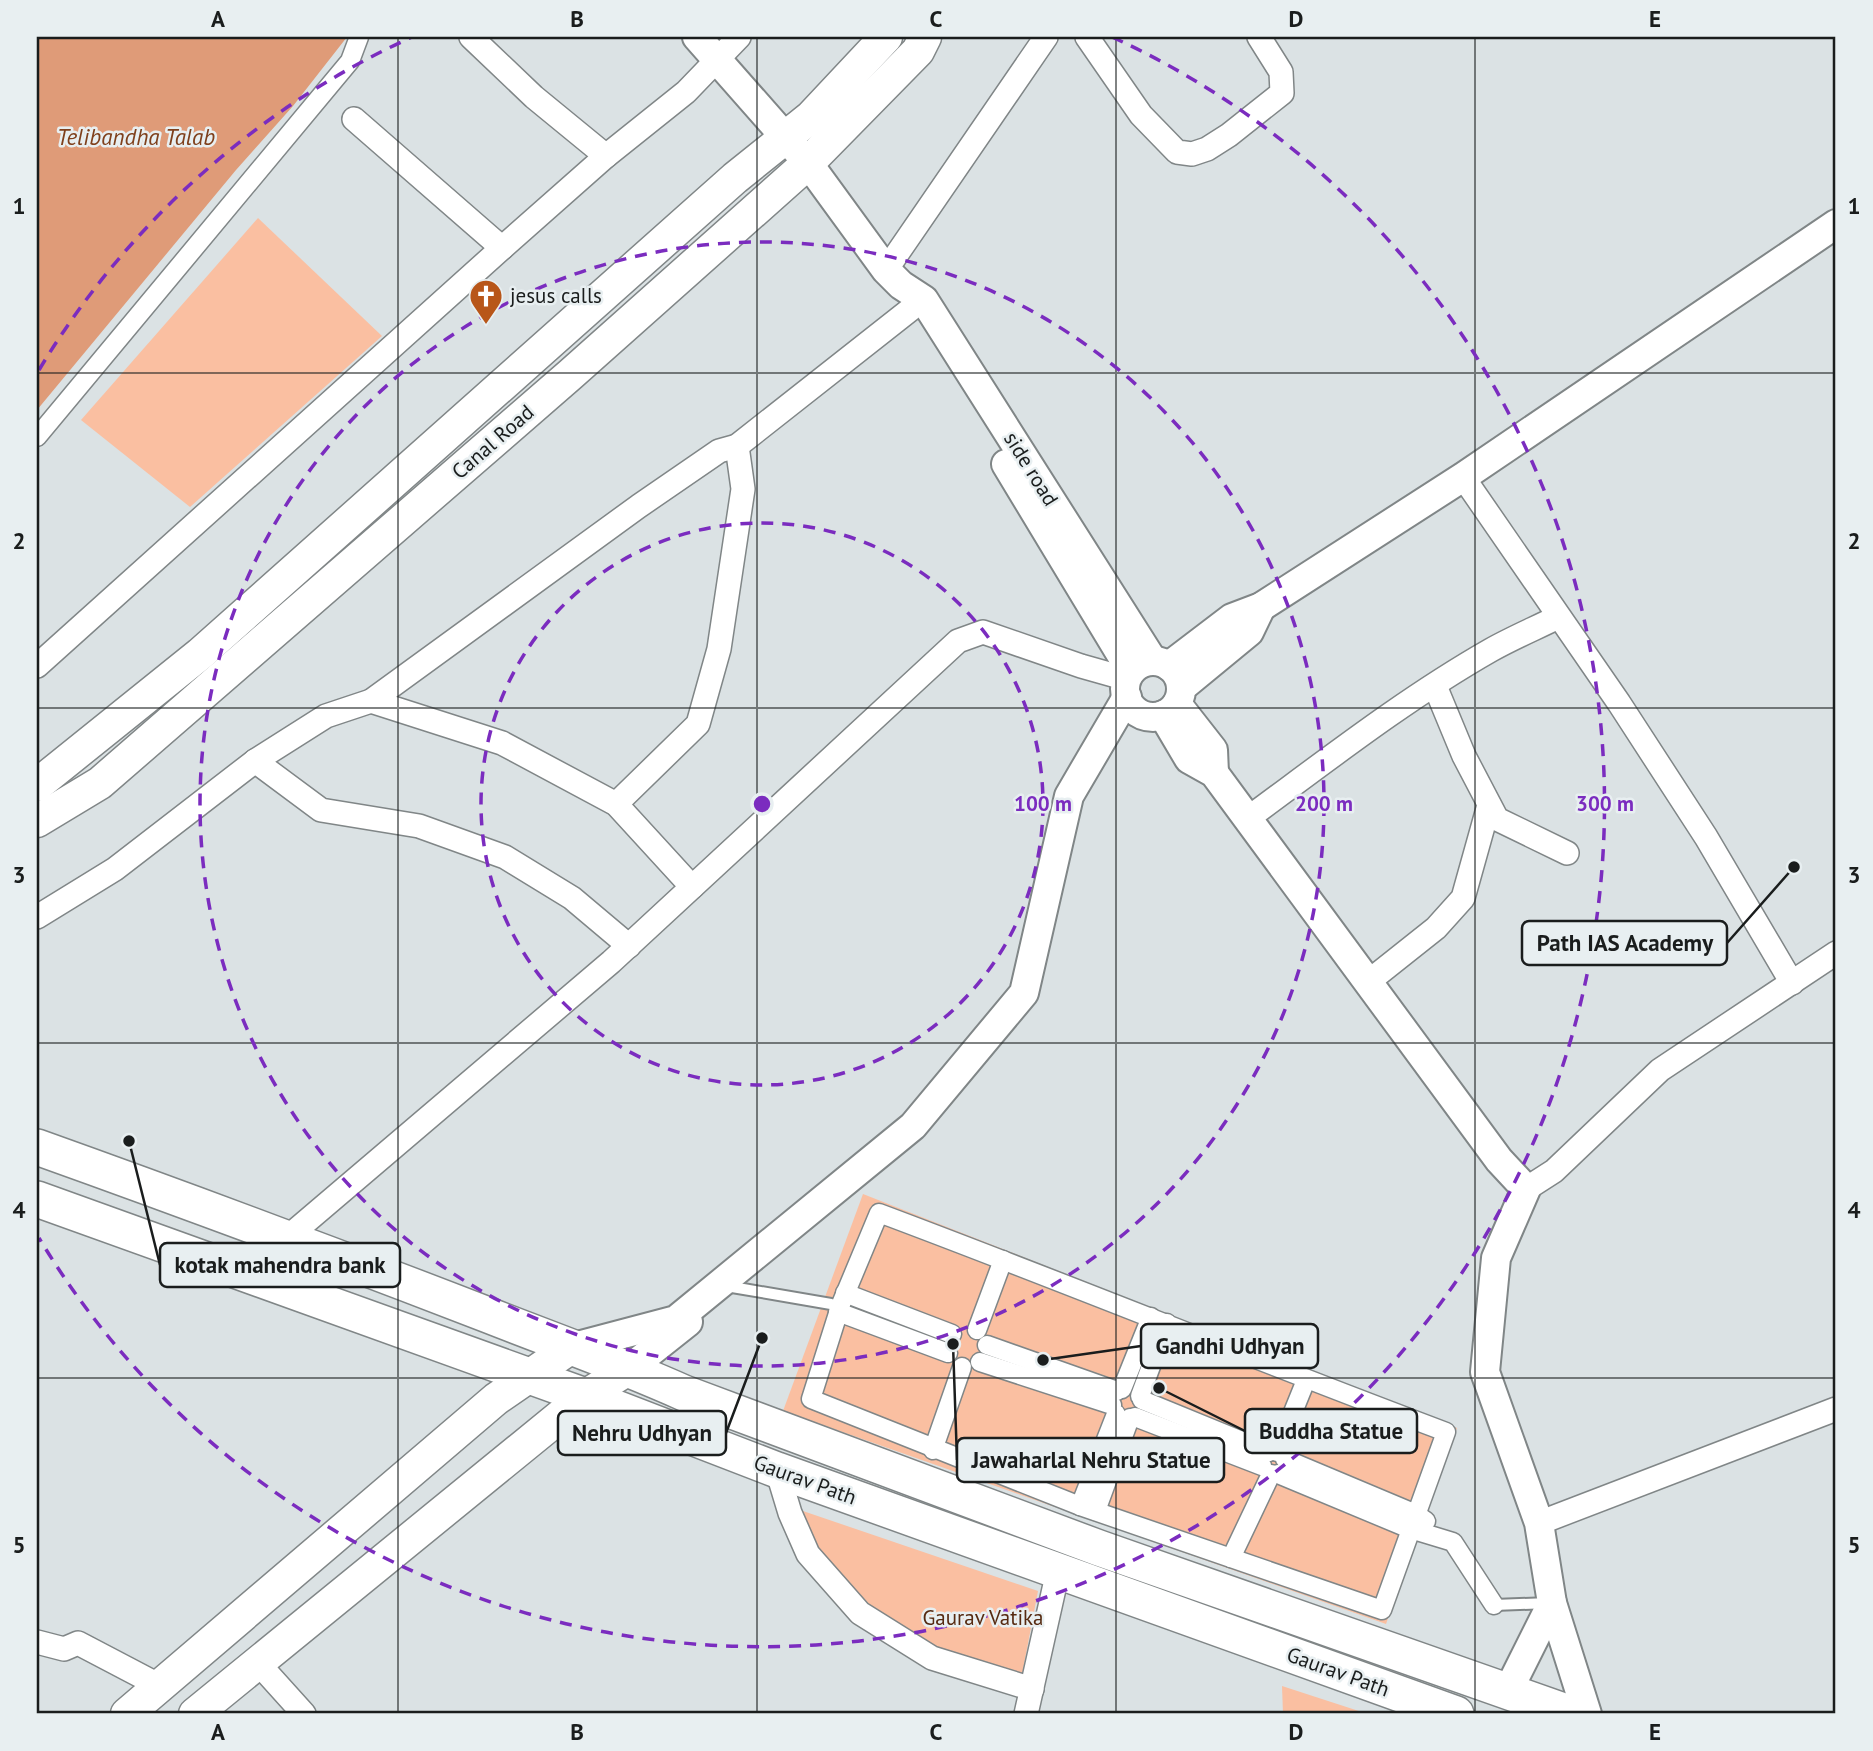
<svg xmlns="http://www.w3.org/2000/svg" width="1873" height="1751" font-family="'PT Sans',sans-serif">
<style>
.green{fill:#fabfa1}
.water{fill:#df9b78}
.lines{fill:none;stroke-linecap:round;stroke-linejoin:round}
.service-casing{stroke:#808687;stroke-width:14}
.pedestrian-casing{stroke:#808687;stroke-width:21}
.minor-casing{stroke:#808687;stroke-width:26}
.tertiary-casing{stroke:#808687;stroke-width:32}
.secondary-casing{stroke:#808687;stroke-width:35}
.primary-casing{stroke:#808687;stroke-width:38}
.service{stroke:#fff;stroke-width:10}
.pedestrian{stroke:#fff;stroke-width:18}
.minor{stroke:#fff;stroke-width:23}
.tertiary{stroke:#fff;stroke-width:28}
.secondary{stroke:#fff;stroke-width:32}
.primary{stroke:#fff;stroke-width:35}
.grid{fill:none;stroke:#1a1d1d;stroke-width:2;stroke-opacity:0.55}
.ring{fill:none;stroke:#7b2cbf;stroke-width:3.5;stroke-dasharray:12 9}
.labels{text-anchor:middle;stroke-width:5;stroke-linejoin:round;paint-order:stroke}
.poi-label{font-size:21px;fill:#1a1d1d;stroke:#e8eff1;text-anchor:start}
.street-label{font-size:21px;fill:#1a1d1d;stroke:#e8eff1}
.park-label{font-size:21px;fill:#562a11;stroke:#e8eff1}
.water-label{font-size:23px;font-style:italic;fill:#7f401c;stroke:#e8eff1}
.centre{fill:#7b2cbf;stroke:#e8eff1;stroke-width:3.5}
.ring-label{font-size:21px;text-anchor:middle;font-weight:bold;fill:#7b2cbf;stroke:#e8eff1;stroke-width:5;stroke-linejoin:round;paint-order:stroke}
.leader{fill:none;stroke:#1a1d1d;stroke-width:2.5}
.callout-dot{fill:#1a1d1d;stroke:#e8eff1;stroke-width:2.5}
.callout{fill:#e8eff1;stroke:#1a1d1d;stroke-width:2.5}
.callout-label{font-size:23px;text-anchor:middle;font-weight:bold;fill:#1a1d1d}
.neatline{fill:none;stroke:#1a1d1d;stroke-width:2.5}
.grid-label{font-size:23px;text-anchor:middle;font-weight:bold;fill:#1a1d1d}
</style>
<rect width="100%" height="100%" fill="#dbe2e4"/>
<!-- green -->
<g class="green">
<path d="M258,218L382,336L190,507L81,420Z"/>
<path d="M863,1194L1457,1428L1386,1624L783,1411Z"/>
<path d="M800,1510L1038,1591L1021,1680L936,1646L870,1605L819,1550Z"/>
<path d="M1282,1686L1368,1714H1283Z"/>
</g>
<!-- water -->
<path class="water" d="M37,37H347L293,106L236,170L37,410Z"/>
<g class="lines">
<defs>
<g id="service">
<path d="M732,1287L831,1304"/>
<path d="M1494,1605L1549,1603"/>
</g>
<g id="pedestrian">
<path d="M37,437L350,61L359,37"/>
<path d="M879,1213C1069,1284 1256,1361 1446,1432L1382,1610L1080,1506L811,1399L841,1304Z"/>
<path d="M845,1293L952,1334"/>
<path d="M838,1312L948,1353"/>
<path d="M977,1330L1003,1260"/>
<path d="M987,1345L1117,1391"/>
<path d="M980,1362L1112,1405"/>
<path d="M1122,1389L1151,1317"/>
<path d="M1140,1396L1167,1323"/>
<path d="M1142,1400L1269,1452"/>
<path d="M1135,1417L1262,1466"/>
<path d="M933,1450L962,1367"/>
<path d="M1277,1452L1306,1380"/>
<path d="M1285,1459L1416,1514L1426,1521"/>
<path d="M1278,1474L1410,1529L1453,1542L1494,1605"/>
<path d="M1080,1506L1116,1414"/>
<path d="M1096,1511L1130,1418"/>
<path d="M1231,1558L1271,1474"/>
</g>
<g id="minor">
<path d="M471,37L534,97L606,156"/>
<path d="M1087,37L1141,115L1177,152L1192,154L1207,149L1229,135L1282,93L1281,72L1259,37"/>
<path d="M354,119L502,248"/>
<path d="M886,270L1046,37"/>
<path d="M1463,477L1619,703L1706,837L1792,983"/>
<path d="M37,666L502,248L606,156L686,92L739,37"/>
<path d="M1435,686L1464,756L1497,819L1567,853"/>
<path d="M371,701L502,743L616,804L692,887"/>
<path d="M255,761L321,810L419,826L505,857L572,898L629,946"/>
<path d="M616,804L698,724L719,649L743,489L737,446"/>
<path d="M1247,819C1326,761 1405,699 1491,650C1512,638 1536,628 1558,617"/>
<path d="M37,917L115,869L255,761L326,716L371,701L639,506L719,451L737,446L911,309"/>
<path d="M1368,982L1436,928L1463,898L1489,805"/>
<path d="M1526,1189L1554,1171L1660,1070L1836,953"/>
<path d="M288,1237L611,962L958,641L983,632L1081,666L1127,679"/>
<path d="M777,1470L790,1513L808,1554L860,1613L932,1658L1032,1689"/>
<path d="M1539,1523L1836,1409"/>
<path d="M37,1642L64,1649L78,1643L160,1686"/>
<path d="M258,1663L304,1714"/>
<path d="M1026,1714L1058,1571"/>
</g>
<g id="tertiary">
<path d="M697,37L808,163L886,270L901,285L924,300L1153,661"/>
<path d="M1006,464L1131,671"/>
<circle cx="1153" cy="689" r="28"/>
<path d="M1169,666L1232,618L1261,607L1463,477L1836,224"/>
<path d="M1181,688L1249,632L1261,607"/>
<path d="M1177,704L1213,750L1214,773"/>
<path d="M1163,715L1189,759L1214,773L1499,1160L1526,1189L1496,1258L1485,1372L1539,1523L1552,1603L1587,1714"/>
<path d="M570,1348L676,1320L913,1126L1024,993L1069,796L1127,697"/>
<path d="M630,1368L688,1322"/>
<path d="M1508,1691L1552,1603"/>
</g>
<g id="secondary">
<path d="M37,785L200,654L735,178L811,117L886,37"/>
<path d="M37,821L100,783L571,374L808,163L918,51L925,37"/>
<path d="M127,1714L496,1399L570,1348"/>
<path d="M195,1714L585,1396L630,1368"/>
</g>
<g id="primary">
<path d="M37,1147C188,1201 338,1257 488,1315C554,1341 620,1364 684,1393L1099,1548L1572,1714"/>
<path d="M37,1199L585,1396L777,1470L1456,1714"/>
</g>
</defs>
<!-- service casing -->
<use href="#service" class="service-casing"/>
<!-- pedestrian casing -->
<use href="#pedestrian" class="pedestrian-casing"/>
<!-- minor casing -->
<use href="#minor" class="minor-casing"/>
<!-- tertiary casing -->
<use href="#tertiary" class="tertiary-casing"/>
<!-- secondary casing -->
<use href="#secondary" class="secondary-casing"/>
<!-- primary casing -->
<use href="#primary" class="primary-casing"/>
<!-- service -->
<use href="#service" class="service"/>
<!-- pedestrian -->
<use href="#pedestrian" class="pedestrian"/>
<!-- minor -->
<use href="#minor" class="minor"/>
<!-- tertiary -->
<use href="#tertiary" class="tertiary"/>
<!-- secondary -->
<use href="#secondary" class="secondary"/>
<!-- primary -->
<use href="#primary" class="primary"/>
</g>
<!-- grid -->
<path class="grid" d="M398,37V1714M757,37V1714M1116,37V1714M1475,37V1714M37,373H1836M37,708H1836M37,1043H1836M37,1378H1836"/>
<!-- distance rings -->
<g class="ring">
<circle cx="762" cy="804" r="281"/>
<circle cx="762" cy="804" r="562"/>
<path d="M39 370A843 843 0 0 1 412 37M1112 37A843 843 0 1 1 39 1238"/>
</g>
<!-- icons -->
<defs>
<symbol id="church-pin" viewBox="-11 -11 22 30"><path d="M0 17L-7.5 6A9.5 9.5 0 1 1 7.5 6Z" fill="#b85619" stroke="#e8eff1"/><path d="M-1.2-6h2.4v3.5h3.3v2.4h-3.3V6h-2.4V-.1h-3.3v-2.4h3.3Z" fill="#fff"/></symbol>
</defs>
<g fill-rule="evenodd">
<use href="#church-pin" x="467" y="277" width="38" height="52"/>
</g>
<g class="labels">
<!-- poi labels -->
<g class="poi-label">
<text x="510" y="303">jesus calls</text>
</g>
<!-- street labels -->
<g class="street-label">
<text transform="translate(493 442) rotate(-41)" y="7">Canal Road</text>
<text transform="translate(1031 469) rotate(58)" y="7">side road</text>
<text transform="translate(805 1480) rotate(20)" y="7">Gaurav Path</text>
<text transform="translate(1338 1672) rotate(20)" y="7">Gaurav Path</text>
</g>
<!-- park labels -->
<g class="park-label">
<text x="983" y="1625">Gaurav Vatika</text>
</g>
<!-- water labels -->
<g class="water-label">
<text x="136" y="145">Telibandha Talab</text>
</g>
</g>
<circle cx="762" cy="804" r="10" class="centre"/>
<g class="ring-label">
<text x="1043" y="811">100 m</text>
<text x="1324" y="811">200 m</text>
<text x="1605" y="811">300 m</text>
</g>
<!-- callouts -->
<path class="leader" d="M1794 867L1727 943M129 1141L160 1265M1043 1360L1141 1346M1159 1388L1245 1431M762 1338L726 1433M953 1344L957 1460"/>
<g class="callout-dot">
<circle cx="1794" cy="867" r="7"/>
<circle cx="129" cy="1141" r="7"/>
<circle cx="1043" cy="1360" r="7"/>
<circle cx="1159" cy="1388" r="7"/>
<circle cx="762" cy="1338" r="7"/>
<circle cx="953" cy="1344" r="7"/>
</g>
<g class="callout">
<rect x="1522" y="921" width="205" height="44" rx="7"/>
<rect x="160" y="1243" width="240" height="44" rx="7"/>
<rect x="1141" y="1324" width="177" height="44" rx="7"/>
<rect x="1245" y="1409" width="172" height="44" rx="7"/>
<rect x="558" y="1411" width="168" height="44" rx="7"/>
<rect x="957" y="1438" width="267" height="44" rx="7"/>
</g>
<g class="callout-label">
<text x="1625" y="951">Path IAS Academy</text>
<text x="280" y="1273">kotak mahendra bank</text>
<text x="1230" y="1354">Gandhi Udhyan</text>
<text x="1331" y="1439">Buddha Statue</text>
<text x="642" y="1441">Nehru Udhyan</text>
<text x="1091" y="1468">Jawaharlal Nehru Statue</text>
</g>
<!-- border -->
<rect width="1873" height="1751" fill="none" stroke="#e8eff1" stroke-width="77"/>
<rect x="38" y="38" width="1796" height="1674" class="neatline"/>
<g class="grid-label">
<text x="218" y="27">A</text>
<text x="577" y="27">B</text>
<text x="936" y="27">C</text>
<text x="1296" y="27">D</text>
<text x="1655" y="27">E</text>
<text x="19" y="214">1</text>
<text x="1854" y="214">1</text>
<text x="19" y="549">2</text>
<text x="1854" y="549">2</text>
<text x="19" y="883">3</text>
<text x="1854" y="883">3</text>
<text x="19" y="1218">4</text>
<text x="1854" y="1218">4</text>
<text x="19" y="1553">5</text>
<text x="1854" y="1553">5</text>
<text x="218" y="1740">A</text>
<text x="577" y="1740">B</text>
<text x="936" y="1740">C</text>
<text x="1296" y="1740">D</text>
<text x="1655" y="1740">E</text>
</g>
</svg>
